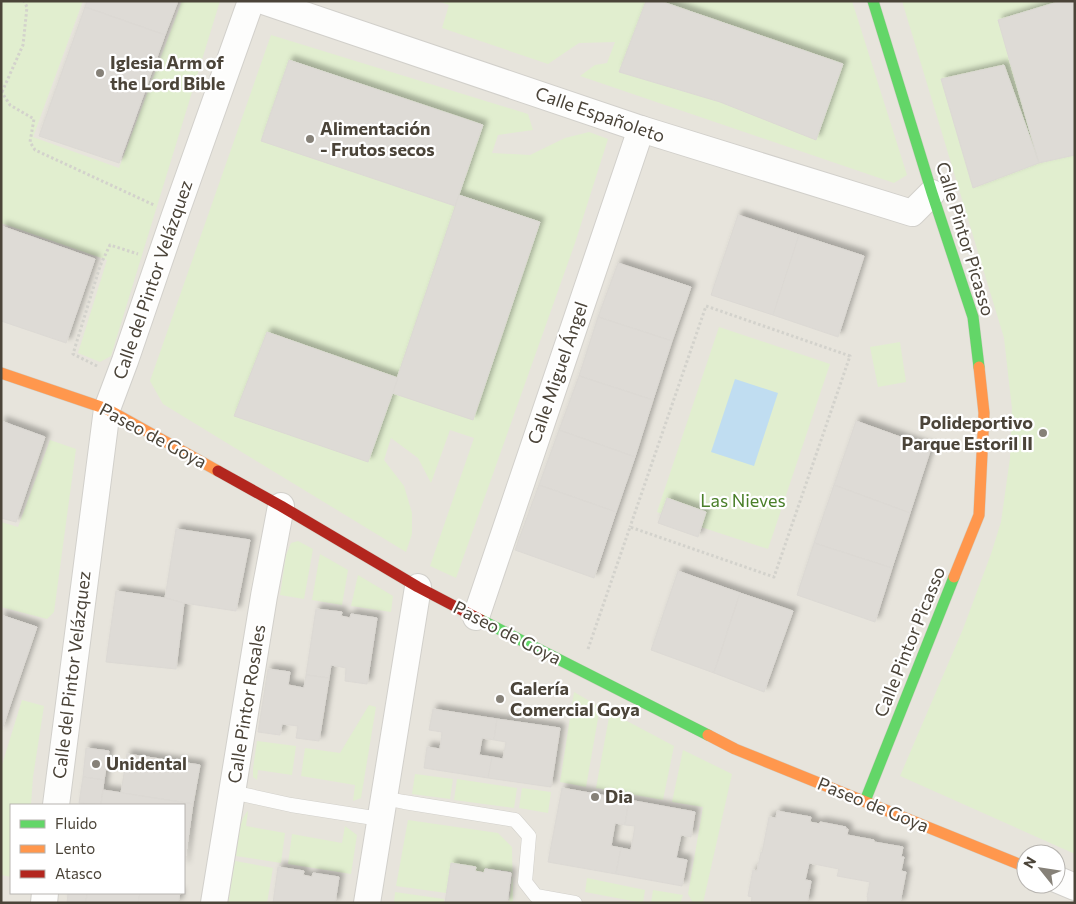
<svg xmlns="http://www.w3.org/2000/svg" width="1076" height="904" font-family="Commissioner,sans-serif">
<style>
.residential{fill:#e7e4dc;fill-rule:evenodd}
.green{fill:#e1eecf}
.water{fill:#c0ddf1}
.building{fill:#dedbd6;stroke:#dcd9d4;filter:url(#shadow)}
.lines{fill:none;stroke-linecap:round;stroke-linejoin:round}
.lane-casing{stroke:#d2d0cb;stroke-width:15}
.street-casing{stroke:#d2d0cb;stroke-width:28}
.fast-casing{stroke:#d3cfc5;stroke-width:12}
.slow-casing{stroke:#d3cfc5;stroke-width:12}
.jam-casing{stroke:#d3cfc5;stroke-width:12}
.path{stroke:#d3d2cc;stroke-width:3;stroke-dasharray:2.5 2.5;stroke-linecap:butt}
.lane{stroke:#fdfdfc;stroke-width:14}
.street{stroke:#fdfdfc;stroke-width:26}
.fast{stroke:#63d668;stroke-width:11}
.slow{stroke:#ff974d;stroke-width:11}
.jam{stroke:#b3261e;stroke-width:11}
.poi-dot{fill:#868178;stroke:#fff;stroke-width:2}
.labels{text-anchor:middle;stroke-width:4.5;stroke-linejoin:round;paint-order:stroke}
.poi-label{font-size:18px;font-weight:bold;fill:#4b4439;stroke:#fff;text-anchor:start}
.street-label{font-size:18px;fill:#4b4439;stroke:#fff}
.park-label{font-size:18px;fill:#4a7f2a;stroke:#fff}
</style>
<defs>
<filter id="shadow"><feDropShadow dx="4.5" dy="-4.5" stdDeviation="2.5" flood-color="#0004"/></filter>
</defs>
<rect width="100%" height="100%" fill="#f4f2ee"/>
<!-- residential -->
<path class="residential" d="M1,1H1075V903H1ZM11,805H184V893H11ZM1026,854H1056V884H1026Z"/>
<!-- green -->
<g class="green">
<path d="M1,1H83L33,137L119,168L182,1H220L111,356L100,362L78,353L107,260L1,223Z"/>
<path d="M438,1H852L907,175L894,183L580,76L595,65L607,63L615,42L579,43L548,64L442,28L449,5Z"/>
<path d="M902,1H1075V854L900,776L963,629L991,554L1001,522L1010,458L1012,409L1004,338Z"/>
<path d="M271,35L528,114L533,130L498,135L492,153L530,155L565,138L589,132L608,139L575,243L456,578L430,566L474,438L450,430L431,483L418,458L391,438L384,460L404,486L412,513V534L406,552L163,404L150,381Z"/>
<path d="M719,327L830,364L768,549L701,527L706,512L667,498L662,514L657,512Z"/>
<path d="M900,342L906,382L878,387L870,347Z"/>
<path d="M50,440L76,449L54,612L47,619L1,607V522L18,527Z"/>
<path d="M298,541L313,549L304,599L280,595L286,555L291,543Z"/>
<path d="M320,554L348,570L342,605L312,600Z"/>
<path d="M358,575L393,596L391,612L351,606Z"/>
<path d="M574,692L600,707L586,787L560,782Z"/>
<path d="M22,700L44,706L33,777L31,805H11V877L1,875V768Z"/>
<path d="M369,705L376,707L361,798L353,801L355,785L301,776L305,748L340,753Z"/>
<path d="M610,712L674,746L663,800L596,788Z"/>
<path d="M257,741L296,746L292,775L258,770L257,780L253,777V768Z"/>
<path d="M683,750L732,774L703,903H693L688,894L703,807L672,802Z"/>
<path d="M415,774L453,779L450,799L412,794Z"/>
<path d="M457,779L517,788L514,808L454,800Z"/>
<path d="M522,788L551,792L548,813L519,808Z"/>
<path d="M248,811L246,826L285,833L281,863L236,856C238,843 239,819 248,811Z"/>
<path d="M408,820L498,833L512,847L513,903H509L513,872L485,868L484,872L476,871V867L451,863L446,893L396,886Z"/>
<path d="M345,826L357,835L351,874L288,864L292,834L342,843Z"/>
<path d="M235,861L273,868L267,903H228Z"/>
<path d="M587,878L645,890L643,903L585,892Z"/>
<path d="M653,890L683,895L680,903H651Z"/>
<path d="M395,892L444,899V903H394Z"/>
</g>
<!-- water -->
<path class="water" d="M735,379L778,393L754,466L711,452Z"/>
<!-- building -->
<g class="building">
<path d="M87,1H178L165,35L85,7Z"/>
<path d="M646,1H660L843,64L816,140L720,102L619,72Z"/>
<path d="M1061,1H1075V155L1039,163L998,20Z"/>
<path d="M85,7L165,35L119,163L39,136Z"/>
<path d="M289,60L483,125L455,206L261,141Z"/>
<path d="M1004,65L1039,163L973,188L941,79Z"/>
<path d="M459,195L540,222L473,420L392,393Z"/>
<path d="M738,215L799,235L773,315L711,295Z"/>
<path d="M1,226L95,259L66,343L1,321Z"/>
<path d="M799,235L864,256L838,337L773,315Z"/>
<path d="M618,263L691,287L672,341L598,317Z"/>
<path d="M598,317L672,341L653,400L579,376Z"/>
<path d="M267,332L398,378L368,462L234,416Z"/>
<path d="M579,376L653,400L635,457L559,430Z"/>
<path d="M1,421L45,437L16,522L1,518Z"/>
<path d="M856,421L931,448L910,513L834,485Z"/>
<path d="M559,430L635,457L616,512L539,485Z"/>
<path d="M539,485L616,512L594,578L515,550Z"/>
<path d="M834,485L910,513L892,568L814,543Z"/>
<path d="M667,498L706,512L698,537L658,523Z"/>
<path d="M176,529L250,540L236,611L184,603L165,598Z"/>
<path d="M814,543L892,568L875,622L797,595Z"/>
<path d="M678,571L740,593L714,673L651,650Z"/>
<path d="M116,591L165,598L184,603L176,669L106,662Z"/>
<path d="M740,593L793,611L764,692L714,673Z"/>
<path d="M316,609L342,612L341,616L350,618L351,614L377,618L367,684L345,681L346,668L331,665L329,678L306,675Z"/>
<path d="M1,615L37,627L1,732Z"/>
<path d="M268,669L290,672L288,685L304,688L306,675L329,678L319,741L296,738L298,726L282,724L280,735L258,732Z"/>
<path d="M433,709L497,719L494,740L482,738L479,755L492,757L488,778L424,768L427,747L440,749L442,732L429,730Z"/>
<path d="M497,719L560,728L551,787L488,778L492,757L503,759L506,742L494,740Z"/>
<path d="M86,748L109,751L104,780L83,777Z"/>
<path d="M127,754L200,765L193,804L121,793Z"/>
<path d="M83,777L104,780L101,805L79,803Z"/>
<path d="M562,788L629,800L625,825L615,823L611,846L621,848L616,874L548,862Z"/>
<path d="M103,790L193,804L184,867V805H101Z"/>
<path d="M629,800L695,812L691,837L681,835L676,858L687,860L682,886L616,874L621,848L631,850L635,826L625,825Z"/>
<path d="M777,811L811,817L810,822L820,824V822L846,827L845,829H848L847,835L874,840V842L903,847L901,857H904L901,871L906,872L900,903H867L868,897H867L870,882L837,876L839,869L809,863L805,880L811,881L807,903H751L752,897L748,896L753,870L757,871L761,852L762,853L769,817L776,818Z"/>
<path d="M451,863L476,867L475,871L484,873L485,869L511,873L507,903H445Z"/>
<path d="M278,867L304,871L303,875L312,877L313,873L339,877L335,903H273Z"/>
<path d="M68,893H87L86,903H67Z"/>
<path d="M87,893H140L138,903H86Z"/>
<path d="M140,893H180L178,903H138Z"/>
</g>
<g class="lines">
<defs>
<g id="lane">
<path d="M232,792L291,805L380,819"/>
<path d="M384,798L404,802L515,820L529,836L525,882L536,896L575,903"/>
</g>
<g id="street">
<path d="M263,1L641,129L912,213L932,193"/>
<path d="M476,617L641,129"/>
<path d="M56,805L107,409L125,361L175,215L251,1"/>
<path d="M1056,879L1075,887"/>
<path d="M44,903L45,893"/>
<path d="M214,903L264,596L281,506"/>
<path d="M367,903L418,587"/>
</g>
<g id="fast">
<path d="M873,1L932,193L973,317L979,367"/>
<path d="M481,620L708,735"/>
<path d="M865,801L954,577"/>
</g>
<g id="slow">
<path d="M1,373L107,409L218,471"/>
<path d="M954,577L979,515L984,413L979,367"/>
<path d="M708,735L735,749L1026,867"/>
</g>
<path id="jam" d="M218,471L281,506L418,587L481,620"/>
</defs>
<!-- lane casing -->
<use href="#lane" class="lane-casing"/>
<!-- street casing -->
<use href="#street" class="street-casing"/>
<!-- fast casing -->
<use href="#fast" class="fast-casing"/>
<!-- slow casing -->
<use href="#slow" class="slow-casing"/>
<!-- jam casing -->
<use href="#jam" class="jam-casing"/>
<!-- path -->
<g class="path">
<path d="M1,91L10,105L34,119L30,142L35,150L154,205"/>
<path d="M2,92L23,45L27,7L24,1"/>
<path d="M97,366L73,354L100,266L110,245L138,254"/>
<path d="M588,649L630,527L774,577L850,356L706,306L630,527"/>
</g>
<!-- lane -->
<use href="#lane" class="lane"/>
<!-- street -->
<use href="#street" class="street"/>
<!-- fast -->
<use href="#fast" class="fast"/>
<!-- slow -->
<use href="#slow" class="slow"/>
<!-- jam -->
<use href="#jam" class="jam"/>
</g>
<!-- markers -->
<g class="poi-dot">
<circle cx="100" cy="73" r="5"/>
<circle cx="310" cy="139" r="5"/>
<circle cx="1043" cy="433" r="5"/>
<circle cx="500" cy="699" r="5"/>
<circle cx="96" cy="764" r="5"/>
<circle cx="595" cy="797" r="5"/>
</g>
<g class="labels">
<!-- poi labels -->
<g class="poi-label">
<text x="110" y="69">Iglesia Arm of<tspan x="110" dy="21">the Lord Bible</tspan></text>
<text x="320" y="135">Alimentación<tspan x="320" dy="21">- Frutos secos</tspan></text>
<text x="1033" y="429" text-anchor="end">Polideportivo<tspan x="1033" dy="21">Parque Estoril II</tspan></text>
<text x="510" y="695">Galería<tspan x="510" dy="21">Comercial Goya</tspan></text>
<text x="106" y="770">Unidental</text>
<text x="605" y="803">Dia</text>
</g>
<!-- street labels -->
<g class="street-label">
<text transform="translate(600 115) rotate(19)" y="6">Calle Españoleto</text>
<text transform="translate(965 239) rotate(73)" y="6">Calle Pintor Picasso</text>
<text transform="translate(153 280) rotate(-71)" y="6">Calle del Pintor Velázquez</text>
<text transform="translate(558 373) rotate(-71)" y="6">Calle Miguel Ángel</text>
<text transform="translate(153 436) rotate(28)" y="6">Paseo de Goya</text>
<text transform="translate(507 633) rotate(27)" y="6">Paseo de Goya</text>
<text transform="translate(910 642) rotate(-68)" y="6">Calle Pintor Picasso</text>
<text transform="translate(72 675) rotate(-83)" y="6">Calle del Pintor Velázquez</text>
<text transform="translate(247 704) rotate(-81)" y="6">Calle Pintor Rosales</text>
<text transform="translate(873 805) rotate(22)" y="6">Paseo de Goya</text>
</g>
<!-- park labels -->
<g class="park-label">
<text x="743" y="507">Las Nieves</text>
</g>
</g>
<!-- border -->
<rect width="1076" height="904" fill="none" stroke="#4b4439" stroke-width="5"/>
<!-- legend -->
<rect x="10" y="804" width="175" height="90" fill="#ffffff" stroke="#b7b4b0"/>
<rect x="20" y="820" width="25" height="8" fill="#63d668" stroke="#b7b4b0"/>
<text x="55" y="829" font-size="15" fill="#4b4439">Fluido</text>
<rect x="20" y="845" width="25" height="8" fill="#ff974d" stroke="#b7b4b0"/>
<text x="55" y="854" font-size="15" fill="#4b4439">Lento</text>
<rect x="20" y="870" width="25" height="8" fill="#b3261e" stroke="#b7b4b0"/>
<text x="55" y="879" font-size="15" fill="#4b4439">Atasco</text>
<!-- north arrow -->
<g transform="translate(1041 869) rotate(300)"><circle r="24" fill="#ffffff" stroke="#b7b4b0"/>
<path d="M0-4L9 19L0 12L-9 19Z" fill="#868178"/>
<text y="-8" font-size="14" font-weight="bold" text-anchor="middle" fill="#4b4439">N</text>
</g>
</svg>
